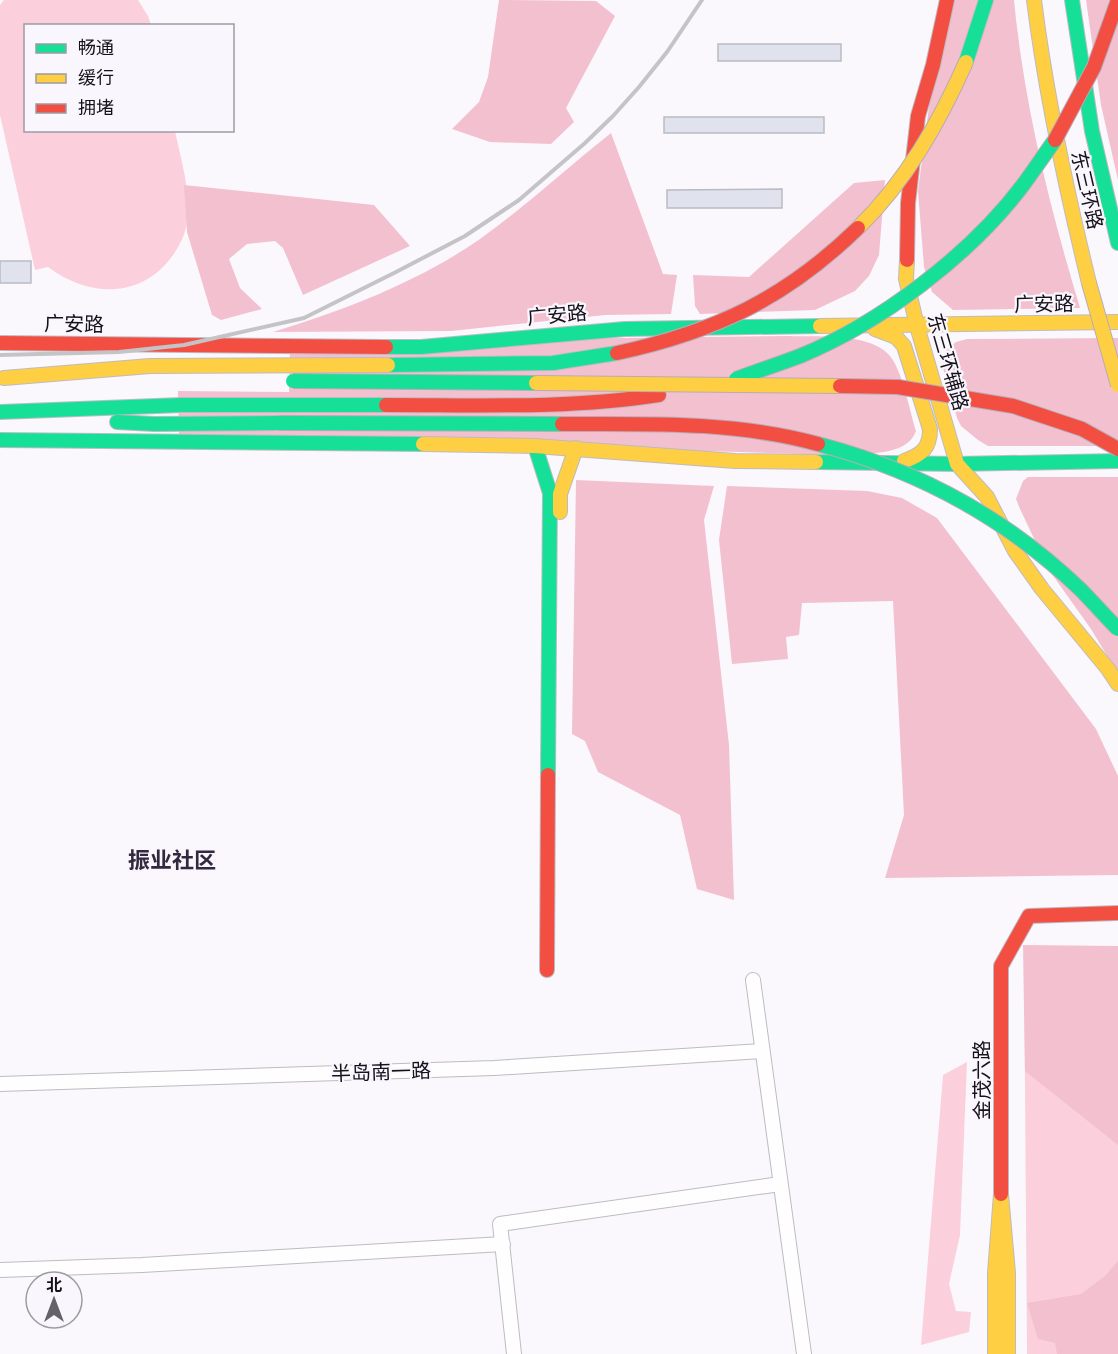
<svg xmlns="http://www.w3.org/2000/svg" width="1118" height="1354" font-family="'Nunito Sans','Noto Sans SC',sans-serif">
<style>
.green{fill:#fbd0dc}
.forest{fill:#f3c0cf}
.building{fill:#e0e2ed;stroke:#babbc2;stroke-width:1.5}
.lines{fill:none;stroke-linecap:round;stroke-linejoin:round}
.street-casing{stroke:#bebbc2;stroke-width:16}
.fast-casing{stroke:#bebbc2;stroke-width:16}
.slow-casing{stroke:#bebbc2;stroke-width:16}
.jam-casing{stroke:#bebbc2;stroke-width:16}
.street{stroke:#fefeff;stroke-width:14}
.fast{stroke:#16e098;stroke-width:14}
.slow{stroke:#ffcf43;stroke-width:14}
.jam{stroke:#f24e42;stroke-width:14}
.rail{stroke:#c4c4c6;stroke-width:4}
.fast-bridge-casing{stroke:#b7acb7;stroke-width:16;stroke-linecap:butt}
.slow-bridge-casing{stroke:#b7acb7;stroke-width:16;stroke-linecap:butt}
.jam-bridge-casing{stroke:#b7acb7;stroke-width:16;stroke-linecap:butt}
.fast-bridge{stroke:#16e098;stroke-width:14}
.slow-bridge{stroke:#ffcf43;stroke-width:14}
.jam-bridge{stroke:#f24e42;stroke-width:14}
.labels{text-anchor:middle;stroke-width:4.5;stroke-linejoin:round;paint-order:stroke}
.street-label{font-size:20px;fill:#16121c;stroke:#f9f7fd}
.quarter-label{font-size:22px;font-weight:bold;fill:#31293e;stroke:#f9f7fd}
</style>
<rect width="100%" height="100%" fill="#faf8fc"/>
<!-- green -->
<g class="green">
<path d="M4,0H138L148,16L151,25L26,26V130L175,131C181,160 191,191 187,221C186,233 180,245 173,255C142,299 89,298 48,267L35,270L0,115V5Z"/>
<path d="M1118,947V1354H1027L1024,952Z"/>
<path d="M967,1062L960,1235L949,1284L956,1311L971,1312L969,1332L921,1345L943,1075Z"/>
</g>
<!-- forest -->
<g class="forest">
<path d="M499,0L596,1L615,16L566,108L574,122L551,144L490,142L452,129L479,102L488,77Z"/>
<path d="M952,0H1014C1024,105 1050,208 1080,308L953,310L932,292L924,267L918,191L933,76Z"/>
<path d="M1086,0H1118V180L1101,105Z"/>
<path d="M611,133L663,274L677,275L671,314L605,315L451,331L273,332C345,310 418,282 480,239C526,206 567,168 611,133Z"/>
<path d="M885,180L879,255L869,276L855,291L815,310L700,314L695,306L693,275L749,277L854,183Z"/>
<path d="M184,185L374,205L410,246L303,295L283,248L275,241L247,244L229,259L240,288L262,309L221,320L212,315L187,232Z"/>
<path d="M787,336C816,337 871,332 890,356C902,370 910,412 916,431C907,457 864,453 840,455L179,436L178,391L289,392L290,352L544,339Z"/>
<path d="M1118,338V446H988L978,440L961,426L957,418L943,368V357L947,349L956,342L967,339Z"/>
<path d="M1028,477H1118V674L1091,629L1049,570L1020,509L1016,499L1023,481Z"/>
<path d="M576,480L714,486L704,520L729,745L734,900L697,889L680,815L598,772L585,741L572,734Z"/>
<path d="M727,486L867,491L902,498L937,518L1096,729L1118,776V875L885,878L904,815L893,601L802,603L799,635L786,637L788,659L732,664L719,540Z"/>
<path d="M1023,945L1118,946V1145L1025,1071Z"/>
<path d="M1118,1261V1354H1057L1055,1343L1038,1339L1027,1303L1081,1294L1105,1276Z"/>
</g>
<!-- building -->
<g class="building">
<rect x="718" y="44" width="123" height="17"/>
<rect x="664" y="117" width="160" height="16"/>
<path d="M782,189V208H667V190Z"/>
<rect x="0" y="261" width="31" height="22"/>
</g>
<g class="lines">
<defs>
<g id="street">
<path d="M753,980L804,1354"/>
<path d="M0,1084L494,1068L762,1051"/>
<path d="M0,1270L142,1265L503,1244"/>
<path d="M514,1354L500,1224L780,1184"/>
</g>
<g id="fast">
<path d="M1072,0L1092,131L1118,243"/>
<path d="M966,62L986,0"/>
<path d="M386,347H421L625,329L820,326"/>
<path d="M388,365L553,363L617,353"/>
<path d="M0,412L182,405H386"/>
<path d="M117,422L154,424L279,423"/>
<path d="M0,440L423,444"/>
<path d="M535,446L550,493L548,775"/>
<path d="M816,462L957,464L1118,461"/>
</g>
<g id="slow">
<path d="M1034,0C1046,96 1066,189 1089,283"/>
<path d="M907,260L906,279L917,326L957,464L987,497L1015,551L1042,589L1108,669L1118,684"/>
<path d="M820,326L1118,322"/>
<path d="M875,329L896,337L904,346L930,429C930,448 922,455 904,461"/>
<path d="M4,378L150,366L388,365"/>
<path d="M423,444L535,446L735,461L816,462"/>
<path d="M560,512V494L576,448"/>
<path d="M995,1354V1273L1001,1194L1008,1273V1354"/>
</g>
<g id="jam">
<path d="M907,260L908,203L918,116L933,65L947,0"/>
<path d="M0,343L386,347"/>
<path d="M386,405C477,405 569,409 659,395"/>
<path d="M547,970L548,775"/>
<path d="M1001,1194V966L1029,916L1118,913"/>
</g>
</defs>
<!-- street casing -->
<use href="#street" class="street-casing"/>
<!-- fast casing -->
<use href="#fast" class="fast-casing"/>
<!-- slow casing -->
<use href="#slow" class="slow-casing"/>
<!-- jam casing -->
<use href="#jam" class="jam-casing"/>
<!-- street -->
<use href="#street" class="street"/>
<!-- fast -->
<use href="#fast" class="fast"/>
<!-- slow -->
<use href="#slow" class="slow"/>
<!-- jam -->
<use href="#jam" class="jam"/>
<!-- rail -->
<path class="rail" d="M0,355L119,352L184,345L304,318L396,272L465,236L519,200L585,143L613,116L639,87L667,52L702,0"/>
<defs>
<g id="fast-bridge">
<path d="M736,379C757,371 779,364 800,356C881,323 971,254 1023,185C1034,170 1044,155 1055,140"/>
<path d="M293,381L536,383"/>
<path d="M279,423L562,424"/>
<path d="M818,444C917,470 1006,518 1080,589C1093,602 1105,616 1118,629"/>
</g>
<g id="slow-bridge">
<path d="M858,228C906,181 939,123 966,62"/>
<path d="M1089,283L1118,385"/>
<path d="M536,383L840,386"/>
</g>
<g id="jam-bridge">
<path d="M1055,140L1094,67L1118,0"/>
<path d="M617,353C715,332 786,298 858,228"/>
<path d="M840,386L898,387L1013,406L1082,429L1118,449"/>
<path d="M562,424C648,424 734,421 818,444"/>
</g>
</defs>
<!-- fast-bridge casing -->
<use href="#fast-bridge" class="fast-bridge-casing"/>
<!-- slow-bridge casing -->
<use href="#slow-bridge" class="slow-bridge-casing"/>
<!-- jam-bridge casing -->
<use href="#jam-bridge" class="jam-bridge-casing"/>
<!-- fast-bridge -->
<use href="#fast-bridge" class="fast-bridge"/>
<!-- slow-bridge -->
<use href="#slow-bridge" class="slow-bridge"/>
<!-- jam-bridge -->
<use href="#jam-bridge" class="jam-bridge"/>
</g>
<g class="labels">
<!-- street labels -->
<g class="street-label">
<text transform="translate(1087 190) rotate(77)" y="7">东三环路</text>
<text transform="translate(1044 304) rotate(-1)" y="7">广安路</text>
<text transform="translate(557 315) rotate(-5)" y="7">广安路</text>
<text transform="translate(74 324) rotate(1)" y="7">广安路</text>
<text transform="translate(948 362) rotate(74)" y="7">东三环辅路</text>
<text transform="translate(381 1072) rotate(-2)" y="7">半岛南一路</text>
<text transform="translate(982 1080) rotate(-90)" y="7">金茂六路</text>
</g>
<!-- quarter labels -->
<g class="quarter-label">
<text x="172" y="868">振业社区</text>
</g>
</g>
<!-- legend -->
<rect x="24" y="24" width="210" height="108" fill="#f9f7fd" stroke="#9e9ba3" stroke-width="1.5"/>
<rect x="36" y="44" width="30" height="9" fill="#16e098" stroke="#9e9ba3" stroke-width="1.5"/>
<text x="78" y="54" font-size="18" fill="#16121c">畅通</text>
<rect x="36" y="74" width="30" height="9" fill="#ffcf43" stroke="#9e9ba3" stroke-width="1.5"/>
<text x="78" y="84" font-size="18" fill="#16121c">缓行</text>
<rect x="36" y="104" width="30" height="9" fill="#f24e42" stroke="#9e9ba3" stroke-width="1.5"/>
<text x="78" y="114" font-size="18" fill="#16121c">拥堵</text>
<!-- north arrow -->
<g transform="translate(54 1300)"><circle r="28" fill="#f9f7fd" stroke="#9e9ba3" stroke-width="1.5"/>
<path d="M0-4.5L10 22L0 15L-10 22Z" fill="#66626a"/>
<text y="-9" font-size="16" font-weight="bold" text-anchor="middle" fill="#16121c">北</text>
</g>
</svg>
